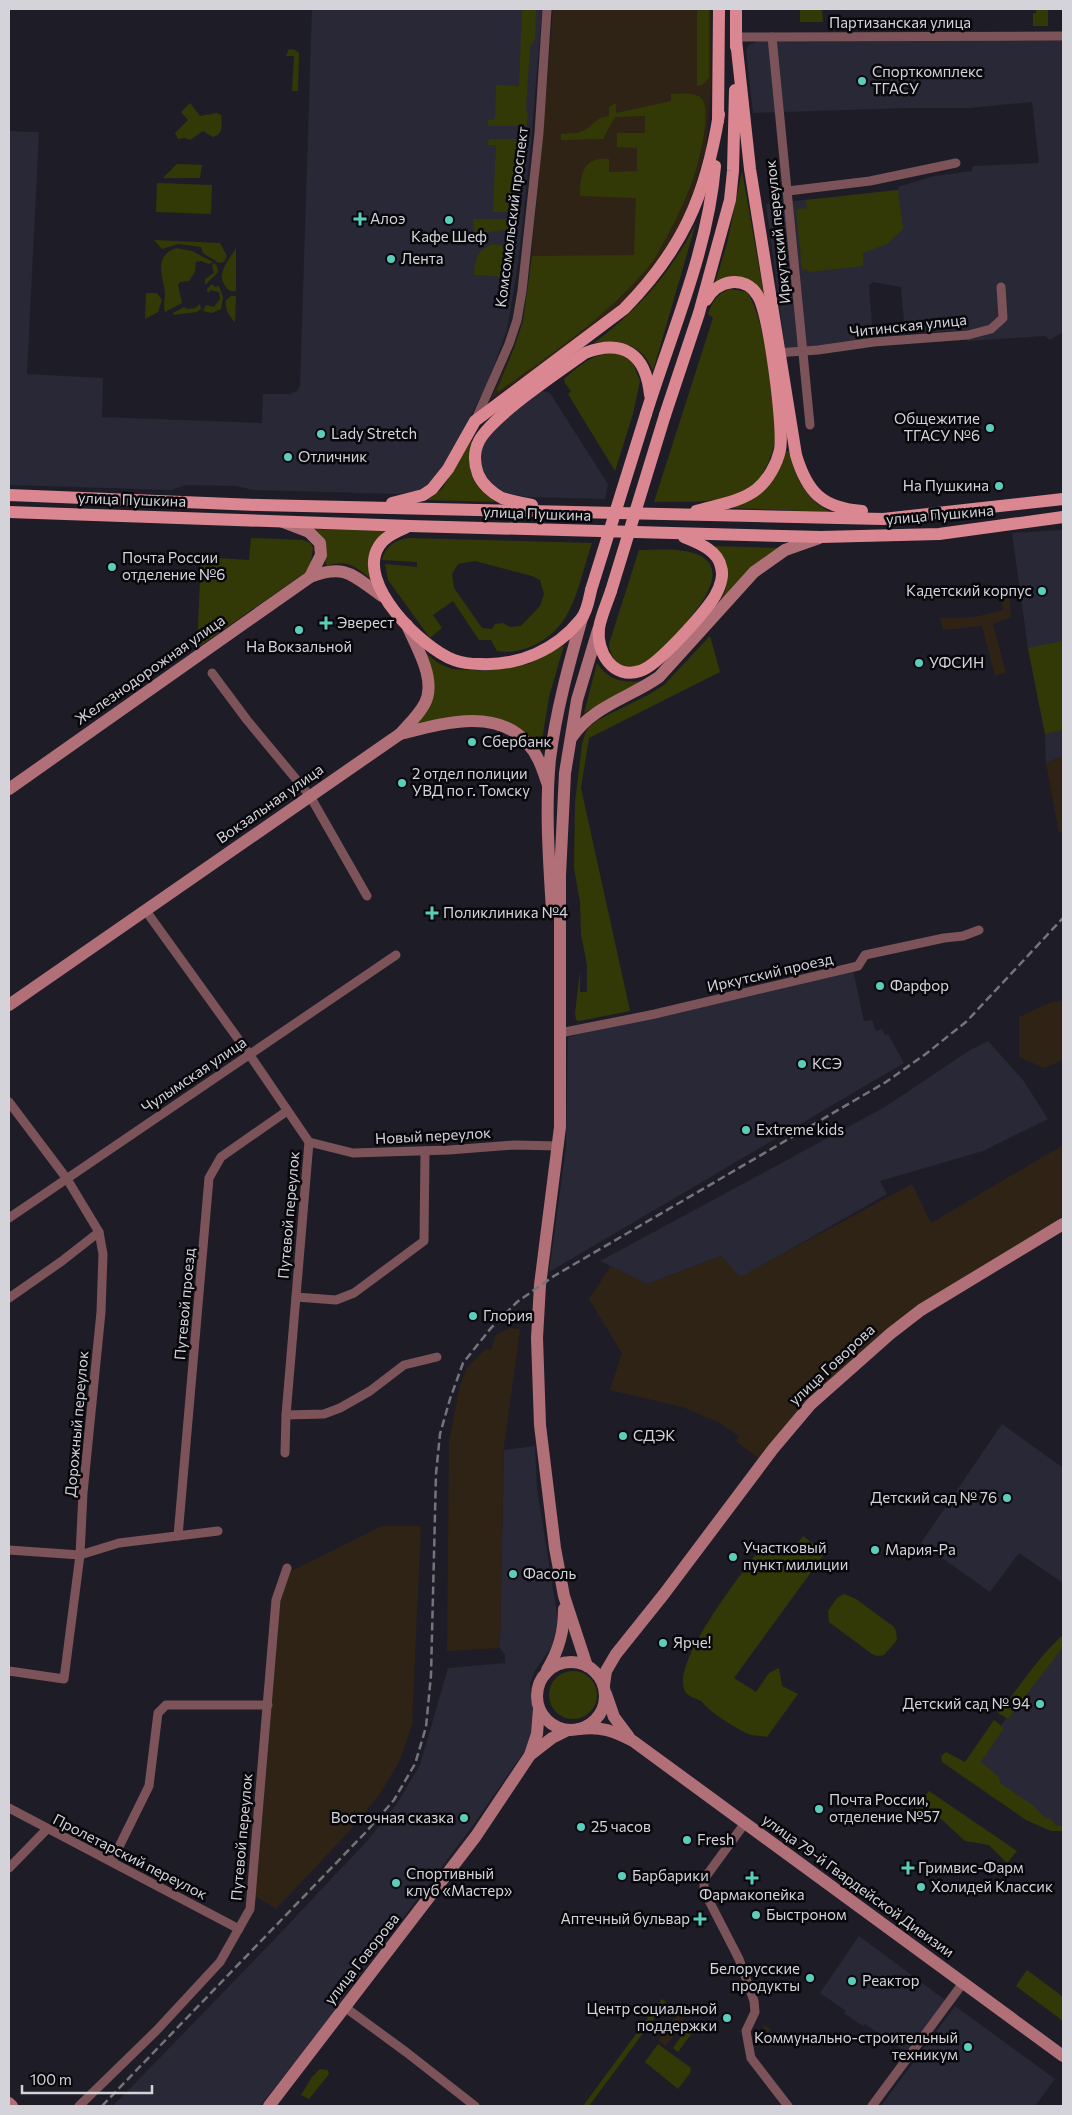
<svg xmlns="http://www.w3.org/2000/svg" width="1072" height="2115" font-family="Commissioner,sans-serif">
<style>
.built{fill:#282836}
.industrial{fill:#2e2315}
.green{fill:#333906;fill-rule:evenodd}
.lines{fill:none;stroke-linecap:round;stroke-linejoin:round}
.street{stroke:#7c5358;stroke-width:9}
.secondary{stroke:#b17078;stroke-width:12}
.primary{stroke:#db8791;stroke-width:12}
.rail{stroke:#75747c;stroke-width:2.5;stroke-dasharray:8 4;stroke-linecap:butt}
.primary-bridge{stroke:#db8791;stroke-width:12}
.poi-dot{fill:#5bcebb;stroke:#08080c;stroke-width:2}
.labels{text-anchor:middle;stroke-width:5;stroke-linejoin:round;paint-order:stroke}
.street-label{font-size:15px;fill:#d4d3da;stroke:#08080c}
.poi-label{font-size:15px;fill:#d4d3da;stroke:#08080c;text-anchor:start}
</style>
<rect width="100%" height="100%" fill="#1e1d27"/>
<!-- built -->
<g class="built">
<path d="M312,9H542L531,145L519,258L507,330L488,382L452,453L430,484L416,491L398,494L253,490L237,486L186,485L171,490L9,485V131L39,132L27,374L103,378L102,417L262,423L263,394H290L297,391L300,386Z"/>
<path d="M758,41H1063V332L1050,340L1045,336L968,341L967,330L905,333L901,287L873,282L869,285L873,338L818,346L785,348L766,204L898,190V187L934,176L972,171L973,166L1039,163L1032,102L970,108H906L753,113L746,51L749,45Z"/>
<path d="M542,391L550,393L608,484L605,499L528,497L508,493L494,488L481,472L480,451L485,439L498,424Z"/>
<path d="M1063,530V756L1046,763L1045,734L1028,648L1012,533Z"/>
<path d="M853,970L864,1021L872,1020L876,1031L882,1029L885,1035L888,1034L904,1063L549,1272L566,1147L568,1037Z"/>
<path d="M988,1041L1023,1080L1048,1119L983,1151L880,1181L887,1194L740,1278L721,1256L647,1284L600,1261L885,1107L970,1050Z"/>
<path d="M1002,1424L1063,1468V1583L1019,1553L990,1592L921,1543Z"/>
<path d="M535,1446L537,1488L558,1621L552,1646L534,1672L530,1685L534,1723L530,1743L469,1831L343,1997L330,2019L260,2106H113L271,1943L368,1840L398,1802L420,1765L448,1668L505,1663V1655L500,1648V1639L504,1450Z"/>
<path d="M1063,1641V1824L1059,1830L971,1766Z"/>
<path d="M859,1936L945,2000L906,2052L865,2024L863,2026L844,2013L846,2011L820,1993Z"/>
<path d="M955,2006L1055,2079L1035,2106H881Z"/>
</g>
<!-- industrial -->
<g class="industrial">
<path d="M553,9H711V90L706,149L688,209L659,262L621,305L577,339L491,399L516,343L523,321L529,288Z"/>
<path d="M1009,592L1011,617L993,624L1006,673L995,676L982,626L943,630L940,618L975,617L1003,610L1001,594Z"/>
<path d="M1063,756V832L1059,833L1046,763Z"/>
<path d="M1063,995V1060L1044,1068L1019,1057V1017L1052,1002L1062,1001Z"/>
<path d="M1063,1145V1216L879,1335L805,1402L758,1458L736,1441L739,1436L720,1423L682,1407L610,1390L622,1353L589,1299L611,1266L647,1284L721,1256L740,1277L912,1184L931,1223Z"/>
<path d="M510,1328L520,1329L504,1447L500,1648L447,1651L449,1442L460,1385L467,1368L485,1349L491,1350L496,1335Z"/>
<path d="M382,1526H421L412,1725L399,1762L381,1792L355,1825L276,1909L254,1895L279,1602L291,1571Z"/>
<path d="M677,2015L685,2020L666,2046L658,2041Z"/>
<path d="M765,2025L771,2029L761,2044L755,2040Z"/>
</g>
<!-- green -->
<g class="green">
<path d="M522,9H536L535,39L530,47L526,112H528L527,126H488V120L495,119L496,85L519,86Z"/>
<path d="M697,9H709V78L702,85L697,86Z"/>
<path d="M800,9H822L823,22H800Z"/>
<path d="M1036,9H1048V26H1033V13H1036Z"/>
<path d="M289,49L295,50L299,53L298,91H292L294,56H286Z"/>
<path d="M671,94C701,92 708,95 705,125C701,167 684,206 664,242C659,250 656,258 650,265C609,315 552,354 499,391L497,390L513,351L523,321L532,256L634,255L636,198L580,196C580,175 583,156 609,159V172L637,171V148L617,147V133H645V116L615,117L603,139L561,140V134C569,133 578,134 585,130C594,124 597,117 609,116V107L616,103V113L671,101Z"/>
<path d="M190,103L200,116L217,113L221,115C222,124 224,134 213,137L203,131L190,140L185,138L178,139L175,133L188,120L181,112Z"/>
<path d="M489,139H526L520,212H493L496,145H487Z"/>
<path d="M177,164L202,165L200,178H163Z"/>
<path d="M742,171L764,295L758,288L715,283L727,244Z"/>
<path d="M157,183L212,185L211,214L156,212Z"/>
<path d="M898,190L903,229L887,244L863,253V266L809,272L807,269L802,270L796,209L807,208L806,200Z"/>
<path d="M473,219H512L511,229L474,234Z"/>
<path d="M696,223L653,371C643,344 619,339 594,343C637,311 672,272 696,223Z"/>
<path d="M154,240L220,243L227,256L224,262L219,263L203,253L201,247L178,244L162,249Z"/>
<path d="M494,244L502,245L512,251L510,277L474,275C475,259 477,248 494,244Z"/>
<path d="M176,248L192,251L213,262L209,264L201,261L196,262L195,272L189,281L180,282L178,285L182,303L165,312C163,306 165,299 165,292C162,274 154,256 176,248Z"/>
<path d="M236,248V291C231,292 229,291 226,287C215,274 229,260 236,248Z"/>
<path d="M214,263L217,266L218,272L205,285V279L214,273L212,265Z"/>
<path d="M212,284L215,287L219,286L223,297L221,309L212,313L203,311L206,305L214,307L220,299L219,292L210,290V293L207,291V289Z"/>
<path d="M730,289L747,292C765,317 771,391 776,423C777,437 774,448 769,461C765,469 761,478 755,484C732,506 683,501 654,502L713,318L708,314C713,301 716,295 730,289Z"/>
<path d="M146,293H157L162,300L158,312L145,319Z"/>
<path d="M231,296H236L235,322C228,315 225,310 226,300Z"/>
<path d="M200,304L201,309L197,312L174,315L173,313L184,307L187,309L195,308Z"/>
<path d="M616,353L632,361L640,381L633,414L615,471L568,394L571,391L565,383L564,379C582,364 591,354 616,353Z"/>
<path d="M471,441L473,442C464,474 474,484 499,502L427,500L442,489Z"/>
<path d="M784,451H789C796,479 804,497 830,512L731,508L743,503Z"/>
<path d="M314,529L388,531C369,541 365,560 371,580C357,566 345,559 327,566C319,551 336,548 314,529Z"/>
<path d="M251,538L303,540L310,543L313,547L310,569L197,648L201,557L249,560Z"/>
<path d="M408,538L592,543C584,566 579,592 568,613C555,638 524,656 497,651L491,640H479L453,601L433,615L442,628L430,638L388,580L385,564L417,567V562L382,560C385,546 396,540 408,538ZM475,561L532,576L540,580L544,594L540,606L521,626L510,627L503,623L495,624L492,629L482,628L454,588L452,574L458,564Z"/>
<path d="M712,546L783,548C753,562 742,576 721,600C733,575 727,567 712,546Z"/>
<path d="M639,550C651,550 665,549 677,550C737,556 708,598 684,625C675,635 651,662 640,668C624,675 610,658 609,644Z"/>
<path d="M710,636L720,672L589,738L581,788L630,1011L579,1021L576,1020L575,1013L580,971V992H587V965L581,934L580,902L574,868L575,803L582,744L585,734L589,727L598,720L648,695L664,685Z"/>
<path d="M1063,641V730L1045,734L1028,648Z"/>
<path d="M564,645L549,697L540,752L508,722L413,726L429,707L419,647L438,663L452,669L487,671L529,664Z"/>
<path d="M597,663C608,682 628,684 649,680L584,713Z"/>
<path d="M803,1536L825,1553L734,1678L756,1692L769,1673L779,1668L782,1686L798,1694L767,1737C763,1736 757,1736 752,1735C741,1732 711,1713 704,1704C699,1697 687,1699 684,1689C674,1657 745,1570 764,1543L789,1555Z"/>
<path d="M844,1594L856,1599L894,1627L896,1631L897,1640L884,1655L877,1656L872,1654L829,1622L828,1611L837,1598Z"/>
<path d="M1063,1635V1647L1008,1719L998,1713C1020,1687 1037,1658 1063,1635Z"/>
<circle cx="573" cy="1695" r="24"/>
<path d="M994,1720L1004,1728L981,1762L999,1777L1000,1783L1034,1806L1045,1818L1051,1819L1057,1826H1063V1831H1051L1026,1820L942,1762L941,1756L946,1752L965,1762Z"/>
<path d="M929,1791L1017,1851L1007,1863L989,1845L965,1841L938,1816C928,1817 922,1817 914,1810Z"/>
<path d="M1027,1970L1063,1997V2021L1016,1986Z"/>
<path d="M662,1999L666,2002L589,2106H583Z"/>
<path d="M691,2022L697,2026L678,2052L673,2048Z"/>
<path d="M658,2044L691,2068L690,2073L678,2089L645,2062Z"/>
<path d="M320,2069L328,2070L329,2074L309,2099L301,2095L312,2077Z"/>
</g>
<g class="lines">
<!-- street -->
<g class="street">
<path d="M736,37L1063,36"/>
<path d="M772,37L810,425"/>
<path d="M788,191L870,181L956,163"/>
<path d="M776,353L818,350L874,342L968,335L991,329L1003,318L1001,287"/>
<path d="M476,419L509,344L517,320L522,291L539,133L547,9"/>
<path d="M212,673L247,720L310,796L367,896"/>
<path d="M146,911L249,1054L309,1142L286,1415L285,1453"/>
<path d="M560,1033L655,1014L858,966L865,955L944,938L963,936L979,930"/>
<path d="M9,1102L67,1179L99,1232L103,1254L101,1312L83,1493L80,1555L64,1679L9,1671"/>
<path d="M309,1142L353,1153L449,1150L514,1145L559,1146"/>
<path d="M9,1218L396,955"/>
<path d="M296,1297L336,1300L354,1293L424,1241L425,1151"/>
<path d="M9,1298L62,1261L99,1232"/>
<path d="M286,1415L324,1414L340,1408L370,1391L404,1365L437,1357"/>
<path d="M178,1536L209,1178L221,1157L287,1111"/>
<path d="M9,1550L80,1555L119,1543L218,1531"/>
<path d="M9,1808L239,1929"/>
<path d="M745,1823L704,1879V1891L739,1959L754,2001L755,2012L746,2031L751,2058L788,2106"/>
<path d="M112,1861L149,1786L158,1713L166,1705H268"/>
<path d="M9,1868L47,1829"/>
<path d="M346,2008L406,2052L475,2106"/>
<path d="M79,2106L156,2031L220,1962L250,1909L276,1600L287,1568"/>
<path d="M872,2106L963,1983"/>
</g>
<!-- secondary -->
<g class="secondary">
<path d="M283,522L309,532L320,543L321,555L310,577"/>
<path d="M400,734C409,724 419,715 425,703C437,679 416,647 407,625"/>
<path d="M572,737C593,706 629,698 659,677L754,572L785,550L819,538"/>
<path d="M9,789L310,577C346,563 353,576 382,596"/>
<path d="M552,911C549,861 545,809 550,759C556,711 569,664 582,618"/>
<path d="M9,1005L400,734C440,724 497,706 528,744C539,756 543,771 548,785"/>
<circle cx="571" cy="1696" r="34"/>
<path d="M587,1666L564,1596L555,1548L540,1425L537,1338L540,1285L560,1127V875L565,773L577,700L598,630"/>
<path d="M547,1670C559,1650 564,1632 564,1609"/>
<path d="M604,1685L606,1671L616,1654L664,1594L773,1449L811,1404L890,1334L921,1310L1063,1224"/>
<path d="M606,1694L614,1717L629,1737"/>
<path d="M579,1729C601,1726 614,1731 633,1741L1063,2056"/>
<path d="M530,1755L552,1738L568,1730"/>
<path d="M9,2103L12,2106"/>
<path d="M269,2106L476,1836L530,1755L537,1734L539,1709"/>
</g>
<!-- primary -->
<g class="primary">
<path d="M736,40L750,169L796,455C807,492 822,508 862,511"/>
<path d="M736,47V9"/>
<path d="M718,121L719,9"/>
<path d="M646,414C671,333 708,251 715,166"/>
<path d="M665,415L699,313L730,200L733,171L735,90"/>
<path d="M9,495L259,505L883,519L1063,499"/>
<path d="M392,503L423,495L432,489L448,469L475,421L624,309C682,250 706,196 719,114"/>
<path d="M532,505C522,503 511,501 502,498C492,493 482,484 478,474C474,463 474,451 479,441C492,416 560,371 585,353C624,338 646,355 650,395"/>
<path d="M696,511C716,505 741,502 757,489C768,480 777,464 780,450C784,428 769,314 758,296C745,274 717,280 706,300"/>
<path d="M9,512L410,526L821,537L939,534L1063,517"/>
<path d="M407,527C397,532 385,536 379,546C355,583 422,648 454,660C462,663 472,664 480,664C519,666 556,650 581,619C587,612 589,599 591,590"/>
<path d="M611,591C607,603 601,616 599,628C596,652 613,680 640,671C658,666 705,612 715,596C720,587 724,576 721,567C718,550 698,543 684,537"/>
</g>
<!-- rail -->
<path class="rail" d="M102,2106L365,1833L394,1800L405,1781L415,1764L426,1727L431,1675L436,1474L440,1434L450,1399L463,1363L491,1328L517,1302L554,1276L886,1082L927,1053L967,1021L1063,918"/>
<!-- primary-bridge -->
<g class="primary-bridge">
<path d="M591,590L646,414"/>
<path d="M611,591L665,415"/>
</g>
</g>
<!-- markers -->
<g class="poi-dot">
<circle cx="862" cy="81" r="5"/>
<path d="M357.5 211.5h5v5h5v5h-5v5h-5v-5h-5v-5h5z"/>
<circle cx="449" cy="220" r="5"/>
<circle cx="391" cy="259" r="5"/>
<circle cx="990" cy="428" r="5"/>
<circle cx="321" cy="434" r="5"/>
<circle cx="288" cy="457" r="5"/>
<circle cx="999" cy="486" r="5"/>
<circle cx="112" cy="567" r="5"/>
<circle cx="1042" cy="591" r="5"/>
<path d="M323.5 615.5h5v5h5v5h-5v5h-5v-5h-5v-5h5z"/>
<circle cx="299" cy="630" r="5"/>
<circle cx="919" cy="663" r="5"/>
<circle cx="472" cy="742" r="5"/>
<circle cx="402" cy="783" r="5"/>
<path d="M429.5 905.5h5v5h5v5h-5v5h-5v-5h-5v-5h5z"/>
<circle cx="880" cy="986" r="5"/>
<circle cx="802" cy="1064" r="5"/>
<circle cx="746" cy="1130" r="5"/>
<circle cx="473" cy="1316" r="5"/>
<circle cx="623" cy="1436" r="5"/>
<circle cx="1007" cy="1498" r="5"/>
<circle cx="875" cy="1550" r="5"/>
<circle cx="733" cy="1557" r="5"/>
<circle cx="513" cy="1574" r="5"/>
<circle cx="663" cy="1643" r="5"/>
<circle cx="1040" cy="1704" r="5"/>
<circle cx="819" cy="1809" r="5"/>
<circle cx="464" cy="1818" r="5"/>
<circle cx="581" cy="1827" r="5"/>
<circle cx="687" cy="1840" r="5"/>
<path d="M905.5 1860.5h5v5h5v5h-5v5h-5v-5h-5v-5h5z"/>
<circle cx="622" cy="1876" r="5"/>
<path d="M749.5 1870.5h5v5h5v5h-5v5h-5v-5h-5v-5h5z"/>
<circle cx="396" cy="1883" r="5"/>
<circle cx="921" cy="1887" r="5"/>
<circle cx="756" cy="1915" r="5"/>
<path d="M697.5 1911.5h5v5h5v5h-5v5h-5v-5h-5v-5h5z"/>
<circle cx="810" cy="1978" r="5"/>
<circle cx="852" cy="1981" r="5"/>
<circle cx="727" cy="2018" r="5"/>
<circle cx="968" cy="2047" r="5"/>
</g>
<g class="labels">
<!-- street labels -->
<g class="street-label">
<text x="900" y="28">Партизанская улица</text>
<text transform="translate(512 217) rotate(-83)" y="5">Комсомольский проспект</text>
<text transform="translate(778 232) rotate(-96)" y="5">Иркутский переулок</text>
<text transform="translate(908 326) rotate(-6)" y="5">Читинская улица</text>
<text transform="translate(132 500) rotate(2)" y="5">улица Пушкина</text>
<text transform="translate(537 514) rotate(2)" y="5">улица Пушкина</text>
<text transform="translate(940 515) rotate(-5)" y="5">улица Пушкина</text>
<text transform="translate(150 670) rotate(-35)" y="5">Железнодорожная улица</text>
<text transform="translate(270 804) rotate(-35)" y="5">Вокзальная улица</text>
<text transform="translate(770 973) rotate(-13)" y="5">Иркутский проезд</text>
<text transform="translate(194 1075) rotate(-34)" y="5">Чулымская улица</text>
<text transform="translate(433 1136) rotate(-3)" y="5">Новый переулок</text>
<text transform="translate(289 1215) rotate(-85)" y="5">Путевой переулок</text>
<text transform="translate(185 1304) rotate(-85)" y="5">Путевой проезд</text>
<text transform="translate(832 1365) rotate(-43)" y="5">улица Говорова</text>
<text transform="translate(77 1424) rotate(-85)" y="5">Дорожный переулок</text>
<text transform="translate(242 1837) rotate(-85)" y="5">Путевой переулок</text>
<text transform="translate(130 1857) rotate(27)" y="5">Пролетарский переулок</text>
<text transform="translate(858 1886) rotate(36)" y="5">улица 79-й Гвардейской Дивизии</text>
<text transform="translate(362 1959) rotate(-52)" y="5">улица Говорова</text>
</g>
<!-- poi labels -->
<g class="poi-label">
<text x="872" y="77">Спорткомплекс<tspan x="872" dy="17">ТГАСУ</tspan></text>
<text x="370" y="224">Алоэ</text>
<text x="449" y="242" text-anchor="middle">Кафе Шеф</text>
<text x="401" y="264">Лента</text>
<text x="980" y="424" text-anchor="end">Общежитие<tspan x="980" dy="17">ТГАСУ №6</tspan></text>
<text x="331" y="439">Lady Stretch</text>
<text x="298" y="462">Отличник</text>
<text x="989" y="491" text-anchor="end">На Пушкина</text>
<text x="122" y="563">Почта России<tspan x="122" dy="17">отделение №6</tspan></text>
<text x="1032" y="596" text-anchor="end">Кадетский корпус</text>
<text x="337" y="628">Эверест</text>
<text x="299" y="652" text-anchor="middle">На Вокзальной</text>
<text x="929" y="668">УФСИН</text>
<text x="482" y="747">Сбербанк</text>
<text x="412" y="779">2 отдел полиции<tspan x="412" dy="17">УВД по г. Томску</tspan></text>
<text x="443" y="918">Поликлиника №4</text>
<text x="890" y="991">Фарфор</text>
<text x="812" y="1069">КСЭ</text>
<text x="756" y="1135">Extreme kids</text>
<text x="483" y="1321">Глория</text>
<text x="633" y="1441">СДЭК</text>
<text x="997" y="1503" text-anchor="end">Детский сад № 76</text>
<text x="743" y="1553">Участковый<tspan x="743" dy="17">пункт милиции</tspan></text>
<text x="885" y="1555">Мария-Ра</text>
<text x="523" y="1579">Фасоль</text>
<text x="673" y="1648">Ярче!</text>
<text x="1030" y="1709" text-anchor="end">Детский сад № 94</text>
<text x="829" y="1805">Почта России,<tspan x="829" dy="17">отделение №57</tspan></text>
<text x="454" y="1823" text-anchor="end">Восточная сказка</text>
<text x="591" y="1832">25 часов</text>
<text x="697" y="1845">Fresh</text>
<text x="918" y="1873">Гримвис-Фарм</text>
<text x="406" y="1879">Спортивный<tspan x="406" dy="17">клуб «Мастер»</tspan></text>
<text x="632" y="1881">Барбарики</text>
<text x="931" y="1892">Холидей Классик</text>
<text x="752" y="1900" text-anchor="middle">Фармакопейка</text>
<text x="766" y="1920">Быстроном</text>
<text x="690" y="1924" text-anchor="end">Аптечный бульвар</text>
<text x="800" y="1974" text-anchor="end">Белорусские<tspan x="800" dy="17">продукты</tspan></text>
<text x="862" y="1986">Реактор</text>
<text x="717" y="2014" text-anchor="end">Центр социальной<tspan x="717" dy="17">поддержки</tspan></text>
<text x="958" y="2043" text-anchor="end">Коммунально-строительный<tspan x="958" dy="17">техникум</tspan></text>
</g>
</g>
<!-- border -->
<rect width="1072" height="2115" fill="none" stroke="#d4d3da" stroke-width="20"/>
<!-- scale -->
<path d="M22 2085v8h130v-8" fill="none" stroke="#d4d3da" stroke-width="2.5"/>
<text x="30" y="2085" font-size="15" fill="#d4d3da" stroke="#08080c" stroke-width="4" paint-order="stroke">100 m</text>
</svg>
